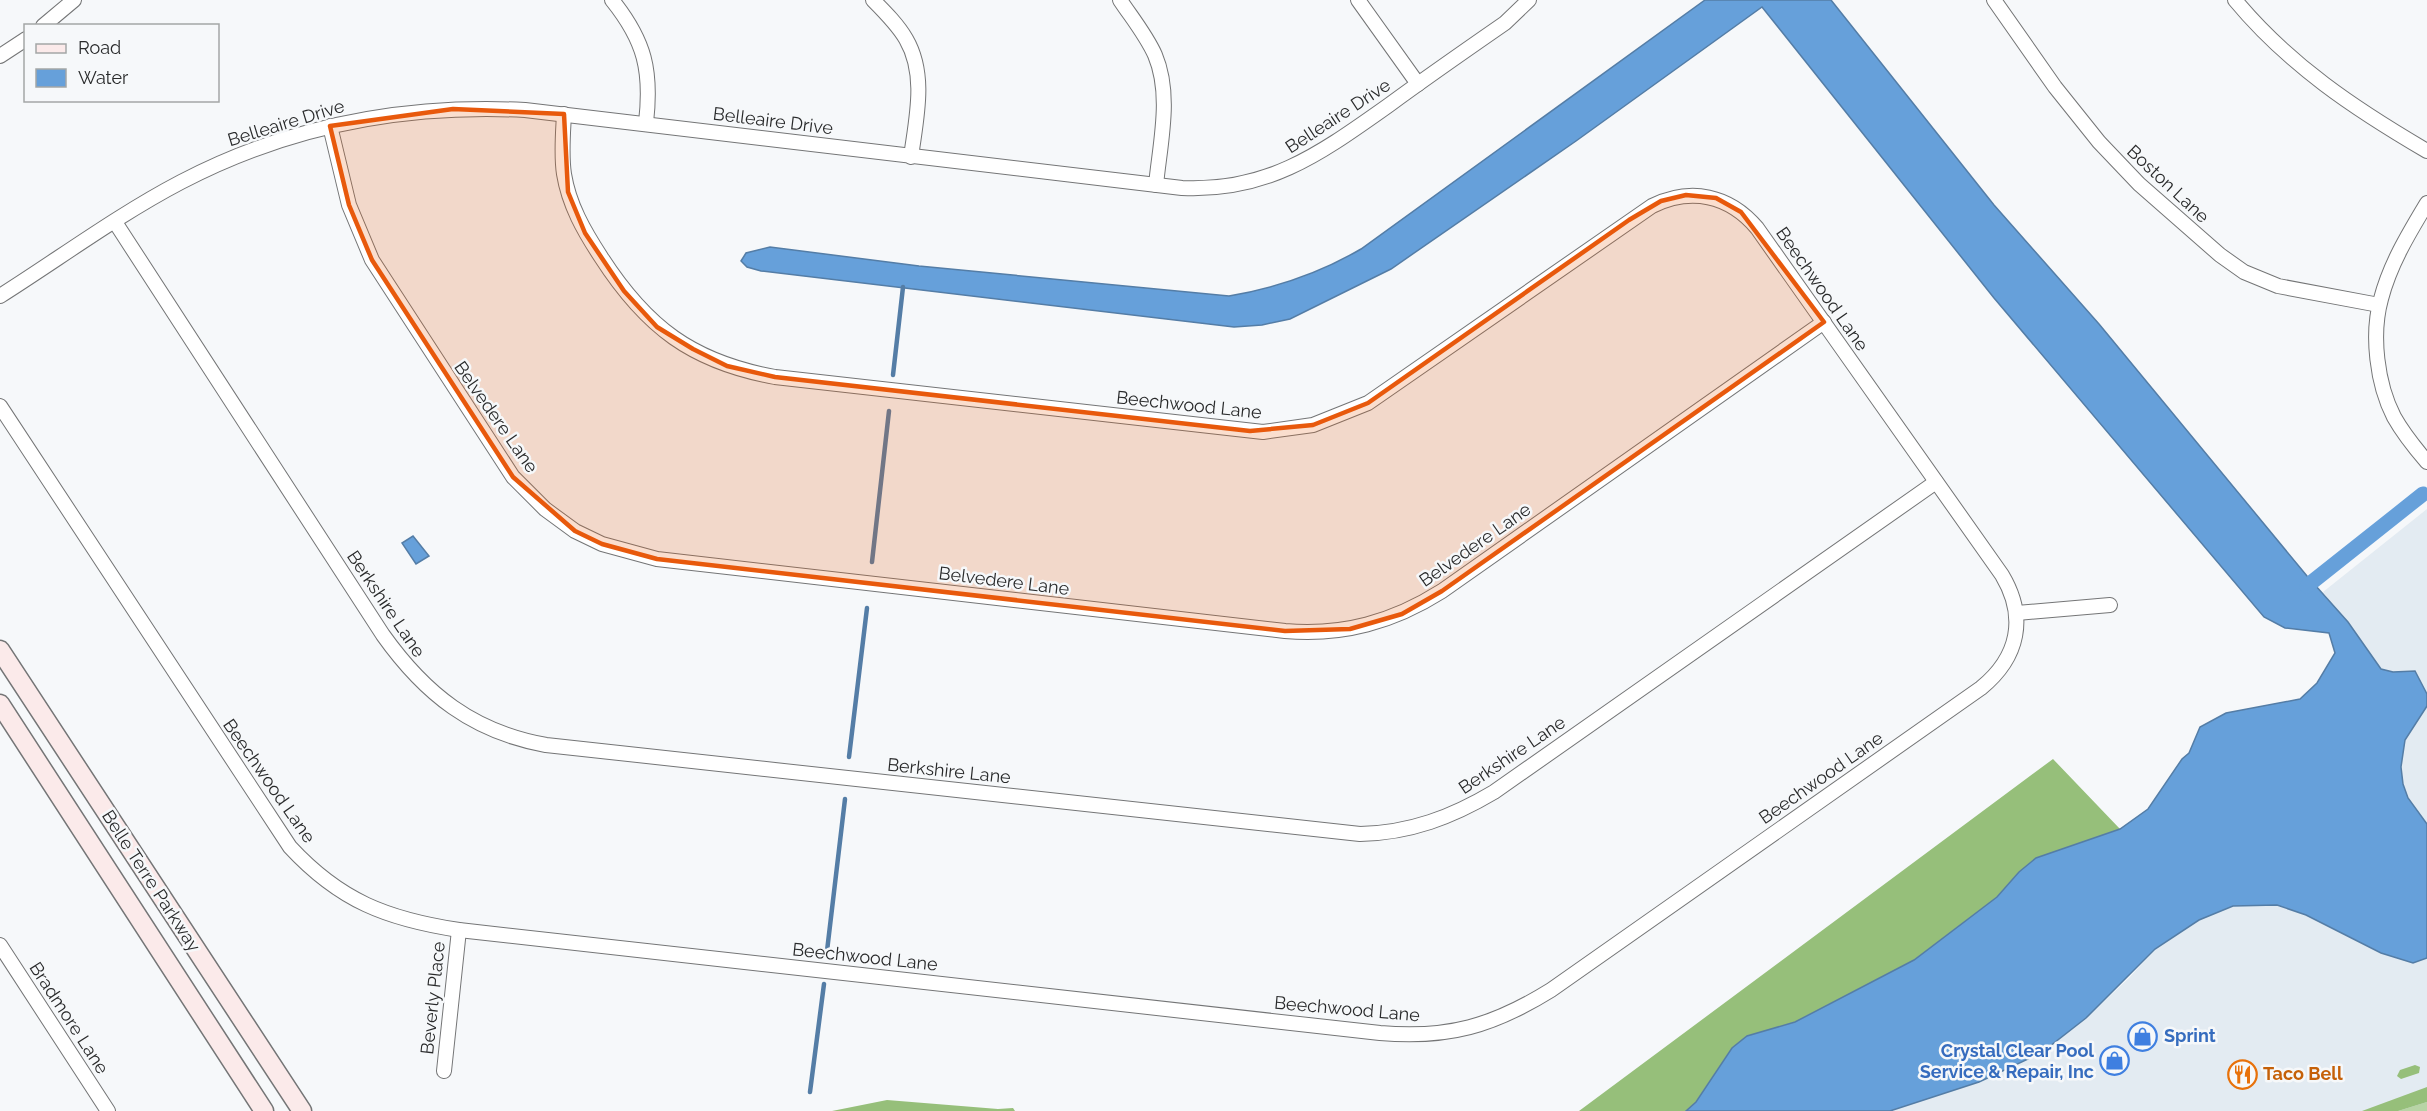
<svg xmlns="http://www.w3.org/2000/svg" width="2427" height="1111" font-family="Raleway,sans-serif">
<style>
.built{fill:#e3ebf2}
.green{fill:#b8d4a6}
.forest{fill:#96bf7a}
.water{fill:#66a0da;stroke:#547da6;stroke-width:1.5}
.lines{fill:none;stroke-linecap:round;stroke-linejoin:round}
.stream{stroke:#547da6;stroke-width:4.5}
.canal{stroke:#66a0da;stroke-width:15}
.street-casing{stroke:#747576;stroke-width:16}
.secondary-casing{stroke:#747576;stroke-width:21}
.street{stroke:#fff;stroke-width:14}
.secondary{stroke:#fbeaea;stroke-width:18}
.marked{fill:#e8590c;fill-opacity:0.2;stroke:#e8590c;stroke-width:4.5;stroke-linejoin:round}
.labels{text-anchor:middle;stroke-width:5;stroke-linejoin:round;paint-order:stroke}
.street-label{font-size:18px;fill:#292a2b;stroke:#f6f8fa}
.shop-label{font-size:18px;font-weight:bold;fill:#366cbe;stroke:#f6f8fa;text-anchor:start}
.food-label{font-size:18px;font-weight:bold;fill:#c56008;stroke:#f6f8fa;text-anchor:start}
</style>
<rect width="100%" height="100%" fill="#f6f8fa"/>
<!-- built -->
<g class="built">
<path d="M2427,509V694L2415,671L2393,672L2381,669L2323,592Z"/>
<path d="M2427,706V824L2408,798L2403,784L2401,767L2405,740Z"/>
<path d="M2277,905L2306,915L2381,953L2413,963L2427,958V1111H1890L1979,1082L2005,1069L2086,1018L2129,978L2155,949L2199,920L2233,906Z"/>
</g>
<!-- green -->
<path class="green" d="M2427,1102V1111H2398Z"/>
<!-- forest -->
<g class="forest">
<path d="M2053,759L2120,829L2019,872L1997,897L1914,960L1795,1022L1747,1036L1732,1048L1696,1102L1686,1111H1579Z"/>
<path d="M2415,1065L2420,1067L2419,1073L2401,1079L2397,1076L2400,1070Z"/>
<path d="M2427,1087V1102L2398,1111H2362Z"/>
<path d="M887,1100L998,1109L1013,1108L1015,1111H832Z"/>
</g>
<!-- water -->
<g class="water">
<path d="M1705,0H1831L1994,205L2099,324L2307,576L2348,622L2381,669L2393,672L2415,671L2427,694V706L2405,740L2401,767L2403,784L2408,798L2427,824V958L2413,963L2381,953L2306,915L2277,905L2233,906L2199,920L2155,949L2086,1018L2041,1053L1979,1082L1890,1111H1686L1696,1102L1732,1048L1747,1036L1795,1022L1914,960L1997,897L2019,872L2036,858L2120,829L2148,809L2182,759L2189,753L2200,727L2226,713L2300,699L2317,683L2335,653L2329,633L2285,628L2264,617L1994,298L1762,7L1576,141L1391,269L1290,319L1262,325L1234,327L761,271L747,267L741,261L746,253L770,247L919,266L1229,296C1276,288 1320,273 1361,249Z"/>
<path d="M413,536L429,556L416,564L402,543Z"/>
</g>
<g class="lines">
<!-- stream -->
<g class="stream">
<path d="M893,375L903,287"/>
<path d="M872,562L889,411"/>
<path d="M849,757L867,608"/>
<path d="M827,951L845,799"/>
<path d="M810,1092L824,984"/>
</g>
<!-- canal -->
<path class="canal" d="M2307,586L2423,494"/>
<defs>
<g id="street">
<path d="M612,0C645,41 652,71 646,123"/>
<path d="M873,0C885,12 898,25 906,39C927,75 916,119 911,157"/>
<path d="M1120,0C1132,18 1146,35 1155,55C1172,95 1160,143 1156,185"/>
<path d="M1358,0L1418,84"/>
<path d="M1994,0L2055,87L2099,142L2139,184L2220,255L2244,272L2278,286L2379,305"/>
<path d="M2235,0C2289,65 2355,109 2427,151"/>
<path d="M43,26L74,0"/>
<path d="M0,56L26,39"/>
<path d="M330,126L349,205L372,260L513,477L545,509L575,531L602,544L657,559L1285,631C1343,636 1393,622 1442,591L1824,322"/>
<path d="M2427,203C2409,233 2390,264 2381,299C2371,335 2377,384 2394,417C2403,433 2415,448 2427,462"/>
<path d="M115,222L383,635C425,694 473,732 546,745L1360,834C1410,833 1452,817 1494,792L1936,482"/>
<path d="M0,296C60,258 118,215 181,182C288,126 405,104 525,110L1182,188C1269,192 1321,153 1389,105C1427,77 1466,50 1505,23L1529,0"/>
<path d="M0,406L290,847C340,901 387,919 459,930L1380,1033C1448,1039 1493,1026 1551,990L1981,688C2019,657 2027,617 2002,575L1757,228C1729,195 1691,187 1652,206L1368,403L1313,425L1263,432L775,377C692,362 646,327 601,257C584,231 569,205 564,174C561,155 563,134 564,114"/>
<path d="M2017,613L2110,605"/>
<path d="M0,945L108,1111"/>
<path d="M444,1071L459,930"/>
</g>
<g id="secondary">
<path d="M0,650L302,1111"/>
<path d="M0,704L264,1111"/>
</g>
</defs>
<!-- street casing -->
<use href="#street" class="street-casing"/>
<!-- secondary casing -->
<use href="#secondary" class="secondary-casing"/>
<!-- street -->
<use href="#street" class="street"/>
<!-- secondary -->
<use href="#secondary" class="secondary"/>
</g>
<!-- marked area -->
<path class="marked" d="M453,109L564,114L568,192L585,233L624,291L657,327L693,349L727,366L775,377L1250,431L1313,425L1368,403L1629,220L1661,201L1686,195L1716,198L1741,212L1824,322L1442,591L1402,614L1350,629L1285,631L657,559L602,544L575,531L513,477L372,260L349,205L330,126Z"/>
<!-- icons -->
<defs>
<symbol id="shop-ring" viewBox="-11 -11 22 22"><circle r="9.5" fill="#f6f8fa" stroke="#3f7fe0" stroke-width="1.5"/><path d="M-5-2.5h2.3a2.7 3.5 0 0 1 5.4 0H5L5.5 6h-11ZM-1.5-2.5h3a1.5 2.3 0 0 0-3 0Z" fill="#3f7fe0"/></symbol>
<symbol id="restaurant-ring" viewBox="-11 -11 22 22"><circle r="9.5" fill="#f6f8fa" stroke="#e8710a" stroke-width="1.5"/><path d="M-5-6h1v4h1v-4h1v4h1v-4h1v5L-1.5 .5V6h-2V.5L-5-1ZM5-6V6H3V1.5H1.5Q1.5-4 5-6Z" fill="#e8710a"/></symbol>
</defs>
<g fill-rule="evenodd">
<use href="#shop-ring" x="2126" y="1020" width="33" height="33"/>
<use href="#shop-ring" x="2098" y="1044" width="33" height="33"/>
<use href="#restaurant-ring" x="2226" y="1058" width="33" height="33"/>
</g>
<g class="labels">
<!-- street labels -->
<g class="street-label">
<text transform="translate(1338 116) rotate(-33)" y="6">Belleaire Drive</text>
<text transform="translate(773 121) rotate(7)" y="6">Belleaire Drive</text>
<text transform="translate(286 123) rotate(-17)" y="6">Belleaire Drive</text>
<text transform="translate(2168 184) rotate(43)" y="6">Boston Lane</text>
<text transform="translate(1822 289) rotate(55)" y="6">Beechwood Lane</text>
<text transform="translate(1189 405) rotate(6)" y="6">Beechwood Lane</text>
<text transform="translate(496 417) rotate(55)" y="6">Belvedere Lane</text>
<text transform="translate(1475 545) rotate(-35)" y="6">Belvedere Lane</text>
<text transform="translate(1004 581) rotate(7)" y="6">Belvedere Lane</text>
<text transform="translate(386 604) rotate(56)" y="6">Berkshire Lane</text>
<text transform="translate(1512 755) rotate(-34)" y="6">Berkshire Lane</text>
<text transform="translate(949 771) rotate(6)" y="6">Berkshire Lane</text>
<text transform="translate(1821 778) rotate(-35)" y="6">Beechwood Lane</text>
<text transform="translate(269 781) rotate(55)" y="6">Beechwood Lane</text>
<text transform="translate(151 881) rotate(57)" y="6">Belle Terre Parkway</text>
<text transform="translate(865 957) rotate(6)" y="6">Beechwood Lane</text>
<text transform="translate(433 998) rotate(-84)" y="6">Beverly Place</text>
<text transform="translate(1347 1009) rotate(5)" y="6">Beechwood Lane</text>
<text transform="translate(69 1018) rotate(57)" y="6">Bradmore Lane</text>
</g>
<!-- shop labels -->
<g class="shop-label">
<text x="2164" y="1042">Sprint</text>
<text x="2094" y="1057" text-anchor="end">Crystal Clear Pool<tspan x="2094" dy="21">Service &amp; Repair, Inc</tspan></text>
</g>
<!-- food labels -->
<g class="food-label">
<text x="2263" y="1080">Taco Bell</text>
</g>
</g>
<!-- legend -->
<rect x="24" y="24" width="195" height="78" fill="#f6f8fa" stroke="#a4a6a7" stroke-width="1.5"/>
<rect x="36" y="44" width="30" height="9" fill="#fbeaea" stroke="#a4a6a7" stroke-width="1.5"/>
<text x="78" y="54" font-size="18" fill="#292a2b">Road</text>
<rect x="36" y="69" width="30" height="18" fill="#66a0da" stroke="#a4a6a7" stroke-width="1.5"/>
<text x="78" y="84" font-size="18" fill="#292a2b">Water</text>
</svg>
